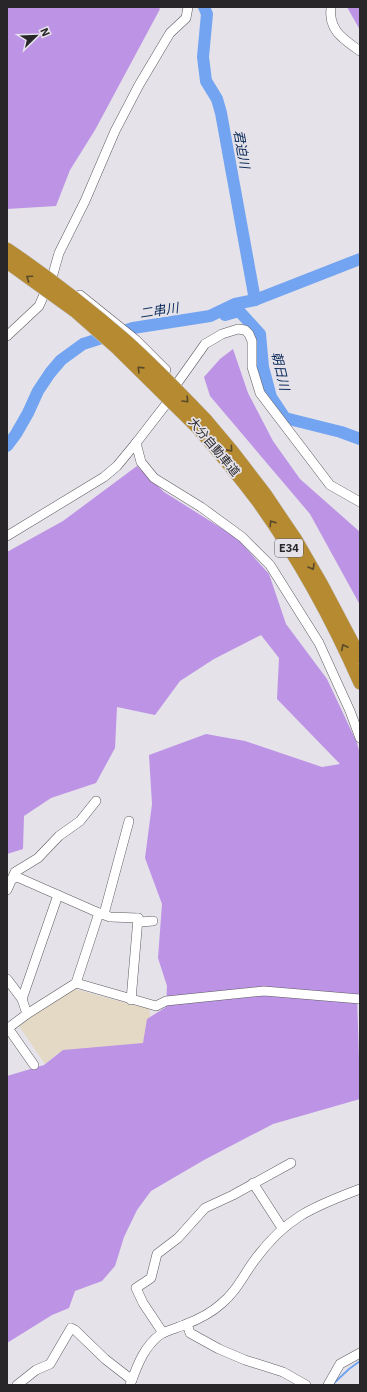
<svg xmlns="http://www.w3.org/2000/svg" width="367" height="1392" font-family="'IBM Plex Sans','Noto Sans JP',sans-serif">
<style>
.education{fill:#e3d9c4}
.forest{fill:#bd93e6}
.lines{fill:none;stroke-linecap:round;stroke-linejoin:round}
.stream{stroke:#72a4f1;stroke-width:2}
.river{stroke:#72a4f1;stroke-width:12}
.minor-casing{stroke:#5d5b61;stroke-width:10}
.highway-casing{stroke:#c3c2c3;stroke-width:14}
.minor{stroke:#fff;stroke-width:9}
.highway{stroke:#b58a30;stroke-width:13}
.highway-bridge-casing{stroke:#c3c2c3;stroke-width:14;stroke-linecap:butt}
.highway-bridge{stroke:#b58a30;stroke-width:13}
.oneway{stroke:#59492b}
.labels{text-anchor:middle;stroke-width:3.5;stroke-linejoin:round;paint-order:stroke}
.shield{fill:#e5e2e9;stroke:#615e63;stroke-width:1}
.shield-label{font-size:11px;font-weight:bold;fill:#282629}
.street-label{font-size:12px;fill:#282629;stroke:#e5e2e9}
.water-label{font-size:13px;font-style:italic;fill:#092958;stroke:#e5e2e9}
</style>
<rect width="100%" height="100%" fill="#e5e2e9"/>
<!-- education -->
<path class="education" d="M75,989L133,1005L149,1008L156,1063L78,1109L58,1053L45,1064L17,1023Z"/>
<!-- forest -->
<g class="forest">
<path d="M7,7H158L160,9L95,130L70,170L56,206L7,209Z"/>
<path d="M347,7H360V30Z"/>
<path d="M233,349L248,393L273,441L300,479L360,532V605L310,514L210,396L204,377L220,359Z"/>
<path d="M137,466L164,492L237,538L269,574L286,624L327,679L357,743L360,754V998L357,997L359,1058L360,1059V1099L273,1124L204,1160L151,1191L137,1210L124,1237L115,1266L102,1281L75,1291L69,1308L52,1315L7,1343V1076L44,1065L63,1050L143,1043L147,1019L166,1007L167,986L158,958L162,904L145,858L152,804L149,755L206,734L245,741L322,767L340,764L277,699L279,658L261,635L214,659L180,681L155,715L117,707L115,748L96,783L51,798L24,816L23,849L7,854V552L63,521Z"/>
</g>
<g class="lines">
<!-- stream -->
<path class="stream" d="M333,1384L349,1369L360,1361"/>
<!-- river -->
<g class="river">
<path d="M204,7L207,14L203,57L206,81L217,99L221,113L255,300"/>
<path d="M225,315L239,311L260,334L263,367L271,397L285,418L341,432L360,439"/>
<path d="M7,446L16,434L28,413L38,391L50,373L61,360L83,344L133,328L210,316L235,304L255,300L360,259"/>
</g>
<defs>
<g id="minor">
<path d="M331,7C328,30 343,39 360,51"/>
<path d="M80,295L136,340L166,370"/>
<path d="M7,336L39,306L53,274L59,253L85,201L115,131L139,85L170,33L186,18L188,7"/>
<path d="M360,502L330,485L260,393L252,367V341L249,334L245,330L238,329L222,334L205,344L166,399L167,403L136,443L141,462L154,478L201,507L242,537L270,565L319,643L350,711L360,738"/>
<path d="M7,536L104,477L117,466L136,443"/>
<path d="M12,879L17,877L99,913L110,917L138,918L141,922L153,921"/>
<path d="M7,890L15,872L38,858L59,836L80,821L96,801"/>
<path d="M104,914L129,821"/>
<path d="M7,979L22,999L27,1014"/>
<path d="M76,983L156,1006L166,1001L264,991L360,999"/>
<path d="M22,999L58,895"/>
<path d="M131,1000L138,918"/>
<path d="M8,1028L34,1065"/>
<path d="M7,1029L27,1014L76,983L99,913"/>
<path d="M253,1183L282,1228"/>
<path d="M187,1324L190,1333L219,1349L245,1360L283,1372L306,1385"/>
<path d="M163,1333L143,1303L136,1288L151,1278L157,1254L178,1238L205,1208L233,1195L291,1163"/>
<path d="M17,1385L36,1370L50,1364L71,1328L75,1330L105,1359L132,1380"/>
<path d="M130,1385C137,1366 144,1346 161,1334C168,1330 177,1328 184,1325C197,1320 210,1314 221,1304C236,1292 243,1276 254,1261C285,1218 312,1207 360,1189"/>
<path d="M328,1385L340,1364L360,1353"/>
</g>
<g id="highway">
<path d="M205,419L232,451L265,494L296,540L322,585L360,657"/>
<path d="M197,427C218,451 238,475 257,500C298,557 332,619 360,683"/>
</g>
</defs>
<!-- minor casing -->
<use href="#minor" class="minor-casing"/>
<!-- highway casing -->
<use href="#highway" class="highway-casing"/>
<!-- minor -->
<use href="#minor" class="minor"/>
<!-- highway -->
<use href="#highway" class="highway"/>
<defs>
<g id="highway-bridge">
<path d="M7,249C48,277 87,307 125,340C153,365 179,392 205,419"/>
<path d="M7,262L75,311L118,349L197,427"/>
</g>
</defs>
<!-- highway-bridge casing -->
<use href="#highway-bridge" class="highway-bridge-casing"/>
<!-- highway-bridge -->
<use href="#highway-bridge" class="highway-bridge"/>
</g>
<!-- one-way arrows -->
<defs><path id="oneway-chevron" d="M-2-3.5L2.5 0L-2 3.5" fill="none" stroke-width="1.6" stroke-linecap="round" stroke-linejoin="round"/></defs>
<g class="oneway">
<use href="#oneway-chevron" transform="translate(29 278) rotate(-145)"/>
<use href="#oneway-chevron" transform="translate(140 369) rotate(-136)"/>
<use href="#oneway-chevron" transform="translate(186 400) rotate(46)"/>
<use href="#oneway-chevron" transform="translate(230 449) rotate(50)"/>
<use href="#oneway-chevron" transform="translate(272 523) rotate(-124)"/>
<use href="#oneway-chevron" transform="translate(312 567) rotate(59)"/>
<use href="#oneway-chevron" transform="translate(344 647) rotate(-117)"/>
</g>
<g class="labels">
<!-- shield labels -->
<rect class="shield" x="275" y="539" width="28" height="18" rx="3"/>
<g class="shield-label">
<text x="289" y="552">E34</text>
</g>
<!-- street labels -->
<g class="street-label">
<text transform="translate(214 447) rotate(50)" y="4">大分自動車道</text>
</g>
<!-- water labels -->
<g class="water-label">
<text transform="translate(242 149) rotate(80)" y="5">君迫川</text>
<text transform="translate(159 310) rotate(-9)" y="5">二串川</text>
<text transform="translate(281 371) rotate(77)" y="5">朝日川</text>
</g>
</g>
<!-- border -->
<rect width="367" height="1392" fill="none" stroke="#282629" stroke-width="16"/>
<!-- north arrow -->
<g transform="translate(36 36) rotate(67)" stroke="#e5e2e9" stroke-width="3" paint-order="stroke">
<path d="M0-3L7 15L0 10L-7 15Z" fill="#282629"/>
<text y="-6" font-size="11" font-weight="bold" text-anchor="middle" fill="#282629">N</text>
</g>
</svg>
